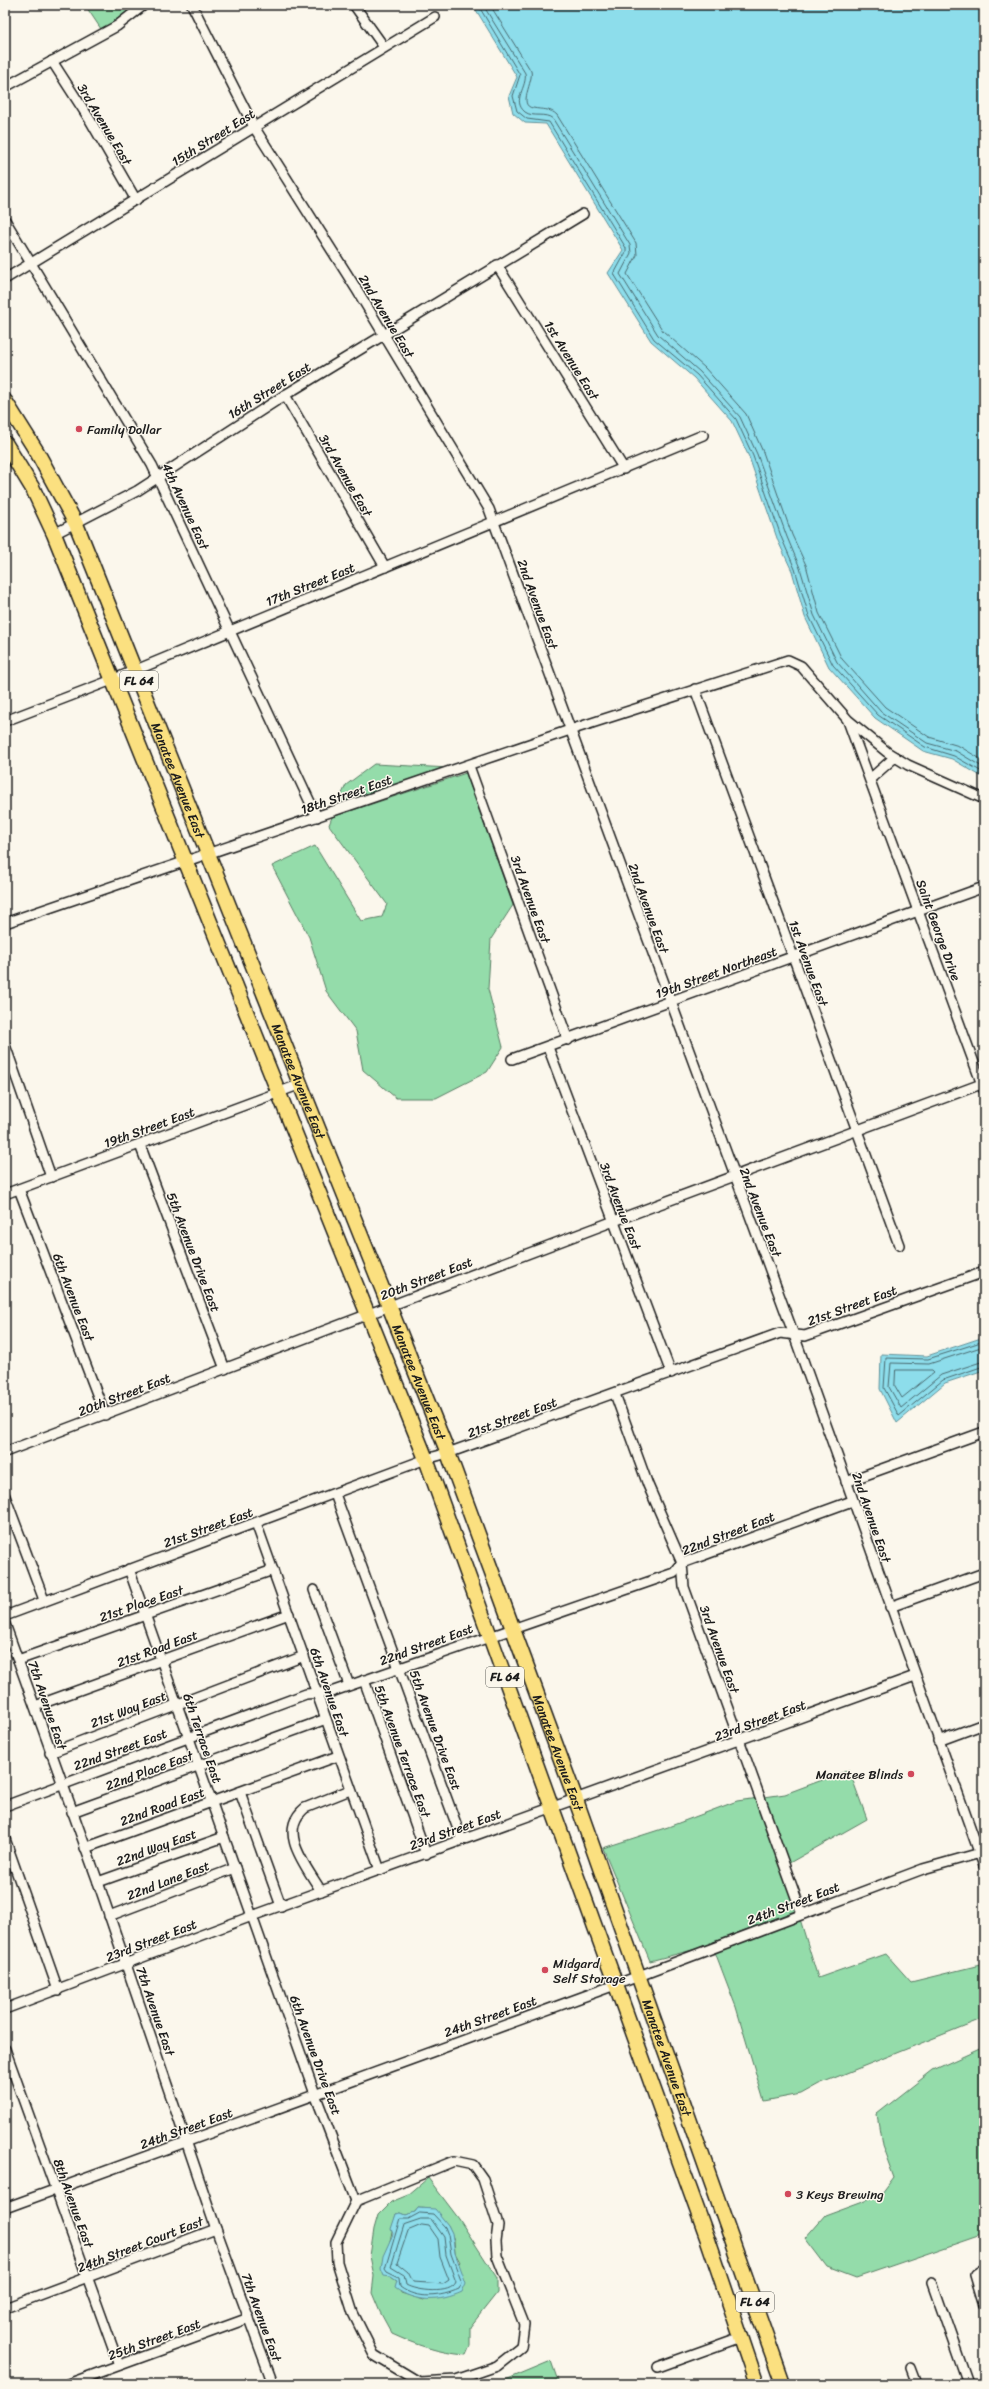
<svg xmlns="http://www.w3.org/2000/svg" width="989" height="2389" font-family="Sriracha,sans-serif">
<style>
.green{fill:#94dcaa;stroke:#587c63;fill-rule:evenodd}
.water{fill:#8dddeb;stroke:#609098}
.lines{fill:none;stroke-linecap:round;stroke-linejoin:round}
.shore{stroke:#49696f;stroke-width:1}
.minor-casing{stroke:#1c1c1c;stroke-width:12}
.primary-casing{stroke:#1c1c1c;stroke-width:17}
.minor{stroke:#fbf7ec;stroke-width:9}
.primary{stroke:#fbe080;stroke-width:14}
.poi-dot{fill:#d1495b;stroke:#fbf7ec;stroke-width:1.5}
.labels{text-anchor:middle;stroke-width:3;stroke-linejoin:round;paint-order:stroke}
.shield{fill:#fbf7ec;stroke:#5f5e5a;stroke-width:1}
.shield-label{font-size:12px;font-weight:bold;fill:#1c1c1c}
.street-label{font-size:13px;fill:#1c1c1c;stroke:#fbf7ec}
.poi-label{font-size:13px;fill:#1c1c1c;stroke:#fbf7ec;text-anchor:start}
</style>
<rect width="100%" height="100%" fill="#fbf7ec"/>
<filter id="ink" filterUnits="userSpaceOnUse"><feTurbulence type="fractalNoise" baseFrequency=".025" numOctaves="2"/><feDisplacementMap in="SourceGraphic" scale="8" xChannelSelector="R" yChannelSelector="G"/><feConvolveMatrix kernelMatrix="1 2 1 2 8 2 1 2 1" color-interpolation-filters="sRGB"/></filter>
<g filter="url(#ink)">
<!-- green -->
<g class="green">
<path d="M85,5H140L120,19L101,29Z"/>
<path d="M374,764L450,768L337,805L346,785Z"/>
<path d="M466,773L513,905L491,939L488,989L503,1047L487,1072L436,1098H396L363,1070L356,1031L326,991L309,937L272,866L315,846L361,921L382,917L387,904L329,825L332,817Z"/>
<path d="M849,1770L867,1819L784,1866L797,1910L696,1949L650,1961L603,1848L668,1827L737,1801L785,1794Z"/>
<path d="M800,1919L818,1978L886,1954L911,1982L984,1964V2018L819,2084L801,2094L764,2101L736,2007L715,1952Z"/>
<path d="M984,2047V2234L856,2278L827,2267L805,2238L825,2215L882,2194L894,2178L882,2145L877,2114L933,2070Z"/>
<path d="M428,2178L459,2219L497,2278V2293L470,2327V2346L466,2355C439,2353 416,2345 392,2334L380,2312L372,2293L374,2276L370,2256L374,2229L378,2215L391,2202L408,2195ZM418,2208L431,2209L448,2225L454,2240L455,2253L460,2262L424,2300L401,2293L397,2281L391,2277L390,2241L396,2214L401,2213L406,2215L415,2212Z"/>
<path d="M551,2361L559,2384H496Z"/>
</g>
<!-- water -->
<g class="water">
<path d="M473,5H984V778L952,759L923,751L875,718L829,667L805,617L792,571L778,541L749,457L732,421L694,378L651,341L608,273L623,250L546,124L525,123L513,113L509,96L517,77Z"/>
<path d="M984,1337V1370L945,1383L897,1423L880,1389L881,1354L927,1356Z"/>
<path d="M418,2208L435,2209L448,2225L452,2233L455,2253L466,2283L462,2292C440,2302 415,2303 395,2288L397,2281L391,2277L384,2276L381,2269L383,2256L393,2234L391,2229L396,2214L401,2213L406,2215L415,2212Z"/>
</g>
<g class="lines">
<!-- shore -->
<g class="shore">
<path d="M478,5L520,75L513,96L517,111L527,119L549,122L626,248V252L614,274L654,339L697,375L736,419L753,456L782,539L795,569L809,616L833,665L878,715L925,747L954,756L984,773"/>
<path d="M483,5L525,73C528,87 511,100 525,112C533,118 545,112 553,119L630,245L631,253L620,274L658,335L700,372L740,417L757,454L787,537L800,568L814,615L837,662L881,712L927,743L956,751L984,768"/>
<path d="M490,5L531,71C534,81 517,106 533,108C542,110 550,108 557,115L636,243L637,255L627,274L663,331L705,368L746,414L763,452L792,535L806,565L819,613L842,659L885,707L929,737L959,746L984,761"/>
<path d="M984,1341L928,1359L886,1358L884,1388L899,1416L943,1380L984,1366"/>
<path d="M984,1346L929,1364L891,1363L889,1387L901,1408L941,1375L984,1361"/>
<path d="M896,1370H932L934,1372L902,1398L895,1386Z"/>
<path d="M420,2213L433,2214L445,2227L448,2235L451,2254L462,2283L459,2289C441,2297 417,2300 400,2287L399,2278L387,2272L385,2269L400,2219H408Z"/>
<path d="M421,2219H431L444,2237L446,2255L456,2282C451,2295 416,2291 406,2285L404,2275L391,2267L404,2225Z"/>
<path d="M422,2225L429,2226L438,2239L440,2257L449,2280L443,2284L413,2282L408,2272L397,2263L408,2231Z"/>
</g>
<defs>
<g id="minor">
<path d="M192,5L254,127L357,290L489,509L794,1335L984,1866"/>
<path d="M354,5L384,47"/>
<path d="M52,61L90,120L136,200"/>
<path d="M5,87L117,26L144,5"/>
<path d="M5,220L152,465L317,817"/>
<path d="M497,265L624,469"/>
<path d="M5,279L435,17"/>
<path d="M285,395L385,567"/>
<path d="M54,534L137,491L285,395L583,214"/>
<path d="M695,689L899,1245"/>
<path d="M5,721L112,680L703,435"/>
<path d="M848,721L984,1090"/>
<path d="M469,766L568,1040"/>
<path d="M870,779L895,757"/>
<path d="M5,923L570,730L788,660L801,666L848,720L887,752L908,765L984,799"/>
<path d="M5,1045L51,1177"/>
<path d="M548,1047L671,1373"/>
<path d="M512,1059L984,887"/>
<path d="M140,1145L225,1369"/>
<path d="M19,1189L105,1415"/>
<path d="M5,1194L301,1084"/>
<path d="M615,1394L648,1485L682,1563L684,1587L802,1914"/>
<path d="M5,1452L606,1224L984,1083"/>
<path d="M846,1482L984,1432"/>
<path d="M335,1494L462,1840"/>
<path d="M5,1496L44,1600"/>
<path d="M256,1523L380,1870"/>
<path d="M129,1569L315,2094L356,2201L336,2242L337,2262L353,2313L374,2355L419,2382L456,2380L497,2366L521,2347L524,2324L497,2256L496,2241L498,2225L483,2179L473,2165L454,2161L356,2201"/>
<path d="M314,1590L349,1685"/>
<path d="M890,1607L984,1573"/>
<path d="M5,1616L426,1459L448,1453L780,1333L805,1336L984,1272"/>
<path d="M5,1624L98,1882L216,2229L273,2384"/>
<path d="M18,1660L273,1570"/>
<path d="M364,1680L426,1854"/>
<path d="M35,1706L289,1614"/>
<path d="M938,1741L984,1724"/>
<path d="M50,1753L304,1656"/>
<path d="M240,1792L281,1906"/>
<path d="M5,1806L306,1694L331,1692L674,1573L682,1563L852,1501"/>
<path d="M72,1812L326,1719"/>
<path d="M5,1839L58,1990"/>
<path d="M85,1848L338,1756"/>
<path d="M98,1882L224,1837"/>
<path d="M321,1891C307,1867 276,1832 305,1808L350,1790"/>
<path d="M109,1916L235,1868"/>
<path d="M5,2009L252,1916L915,1676"/>
<path d="M5,2049L119,2365"/>
<path d="M5,2208L615,1985L923,1869L984,1852"/>
<path d="M984,2269L975,2275L984,2305"/>
<path d="M932,2282L968,2384"/>
<path d="M5,2308L216,2229"/>
<path d="M658,2367L741,2337"/>
<path d="M911,2368L917,2384"/>
<path d="M68,2384L249,2318"/>
</g>
<g id="primary">
<path id="s1" d="M5,401L37,452L76,524L448,1453L576,1800L783,2384"/>
<path d="M5,443L33,489L54,534L426,1459L708,2240L757,2384"/>
</g>
</defs>
<!-- minor casing -->
<use href="#minor" class="minor-casing"/>
<!-- primary casing -->
<use href="#primary" class="primary-casing"/>
<!-- minor -->
<use href="#minor" class="minor"/>
<!-- primary -->
<use href="#primary" class="primary"/>
</g>
</g>
<!-- markers -->
<g class="poi-dot">
<circle cx="79" cy="429" r="4"/>
<circle cx="911" cy="1774" r="4"/>
<circle cx="545" cy="1970" r="4"/>
<circle cx="788" cy="2194" r="4"/>
</g>
<g class="labels">
<!-- shield labels -->
<g class="shield">
<rect x="120" y="671" width="38" height="20" rx="3"/>
<rect x="486" y="1667" width="38" height="20" rx="3"/>
<rect x="736" y="2292" width="38" height="20" rx="3"/>
</g>
<g class="shield-label">
<text x="139" y="685">FL 64</text>
<text x="505" y="1681">FL 64</text>
<text x="755" y="2306">FL 64</text>
</g>
<!-- street labels -->
<g class="street-label">
<text transform="translate(105 124) rotate(59)" y="5">3rd Avenue East</text>
<text transform="translate(213 137) rotate(-32)" y="5">15th Street East</text>
<text transform="translate(387 316) rotate(59)" y="5">2nd Avenue East</text>
<text transform="translate(572 360) rotate(58)" y="5">1st Avenue East</text>
<text transform="translate(269 390) rotate(-32)" y="5">16th Street East</text>
<text transform="translate(346 475) rotate(60)" y="5">3rd Avenue East</text>
<text transform="translate(186 506) rotate(65)" y="5">4th Avenue East</text>
<text transform="translate(310 584) rotate(-22)" y="5">17th Street East</text>
<text transform="translate(538 604) rotate(70)" y="5">2nd Avenue East</text>
<text dy="5" stroke="none"><textPath href="#s1" startOffset="418">Manatee Avenue East</textPath></text>
<text transform="translate(346 794) rotate(-19)" y="5">18th Street East</text>
<text transform="translate(531 899) rotate(70)" y="5">3rd Avenue East</text>
<text transform="translate(649 908) rotate(70)" y="5">2nd Avenue East</text>
<text transform="translate(939 930) rotate(70)" y="5">Saint George Drive</text>
<text transform="translate(809 963) rotate(70)" y="5">1st Avenue East</text>
<text transform="translate(716 972) rotate(-20)" y="5">19th Street Northeast</text>
<text dy="5" stroke="none"><textPath href="#s1" startOffset="742">Manatee Avenue East</textPath></text>
<text transform="translate(149 1127) rotate(-20)" y="5">19th Street East</text>
<text transform="translate(621 1206) rotate(69)" y="5">3rd Avenue East</text>
<text transform="translate(761 1212) rotate(69)" y="5">2nd Avenue East</text>
<text transform="translate(194 1252) rotate(69)" y="5">5th Avenue Drive East</text>
<text transform="translate(426 1278) rotate(-21)" y="5">20th Street East</text>
<text transform="translate(74 1297) rotate(69)" y="5">6th Avenue East</text>
<text transform="translate(852 1305) rotate(-20)" y="5">21st Street East</text>
<text dy="5" stroke="none"><textPath href="#s1" startOffset="1066">Manatee Avenue East</textPath></text>
<text transform="translate(124 1394) rotate(-21)" y="5">20th Street East</text>
<text transform="translate(512 1417) rotate(-20)" y="5">21st Street East</text>
<text transform="translate(872 1517) rotate(71)" y="5">2nd Avenue East</text>
<text transform="translate(208 1527) rotate(-20)" y="5">21st Street East</text>
<text transform="translate(728 1533) rotate(-21)" y="5">22nd Street East</text>
<text transform="translate(141 1603) rotate(-19)" y="5">21st Place East</text>
<text transform="translate(426 1644) rotate(-20)" y="5">22nd Street East</text>
<text transform="translate(157 1648) rotate(-20)" y="5">21st Road East</text>
<text transform="translate(720 1649) rotate(70)" y="5">3rd Avenue East</text>
<text transform="translate(330 1692) rotate(71)" y="5">6th Avenue East</text>
<text transform="translate(48 1705) rotate(71)" y="5">7th Avenue East</text>
<text transform="translate(128 1709) rotate(-21)" y="5">21st Way East</text>
<text transform="translate(760 1720) rotate(-20)" y="5">23rd Street East</text>
<text transform="translate(436 1730) rotate(70)" y="5">5th Avenue Drive East</text>
<text transform="translate(203 1738) rotate(71)" y="5">6th Terrace East</text>
<text transform="translate(120 1749) rotate(-20)" y="5">22nd Street East</text>
<text transform="translate(403 1751) rotate(70)" y="5">5th Avenue Terrace East</text>
<text dy="5" stroke="none"><textPath href="#s1" startOffset="1462">Manatee Avenue East</textPath></text>
<text transform="translate(149 1770) rotate(-20)" y="5">22nd Place East</text>
<text transform="translate(162 1806) rotate(-20)" y="5">22nd Road East</text>
<text transform="translate(455 1829) rotate(-20)" y="5">23rd Street East</text>
<text transform="translate(156 1847) rotate(-20)" y="5">22nd Way East</text>
<text transform="translate(168 1880) rotate(-21)" y="5">22nd Lane East</text>
<text transform="translate(793 1903) rotate(-21)" y="5">24th Street East</text>
<text transform="translate(151 1940) rotate(-21)" y="5">23rd Street East</text>
<text transform="translate(156 2011) rotate(71)" y="5">7th Avenue East</text>
<text transform="translate(490 2016) rotate(-20)" y="5">24th Street East</text>
<text transform="translate(316 2055) rotate(70)" y="5">6th Avenue Drive East</text>
<text dy="5" stroke="none"><textPath href="#s1" startOffset="1786">Manatee Avenue East</textPath></text>
<text transform="translate(186 2128) rotate(-20)" y="5">24th Street East</text>
<text transform="translate(74 2203) rotate(70)" y="5">8th Avenue East</text>
<text transform="translate(140 2244) rotate(-21)" y="5">24th Street Court East</text>
<text transform="translate(262 2317) rotate(70)" y="5">7th Avenue East</text>
<text transform="translate(154 2339) rotate(-20)" y="5">25th Street East</text>
</g>
<!-- poi labels -->
<g class="poi-label">
<text x="87" y="434">Family Dollar</text>
<text x="903" y="1779" text-anchor="end">Manatee Blinds</text>
<text x="553" y="1968">Midgard<tspan x="553" dy="15">Self Storage</tspan></text>
<text x="796" y="2199">3 Keys Brewing</text>
</g>
</g>
<!-- margin -->
<rect width="989" height="2389" fill="none" stroke="#fbf7ec" stroke-width="20"/>
<rect x="10" y="10" width="969" height="2369" fill="none" stroke="#1c1c1c" stroke-width="1.5" filter="url(#ink)"/>
</svg>
